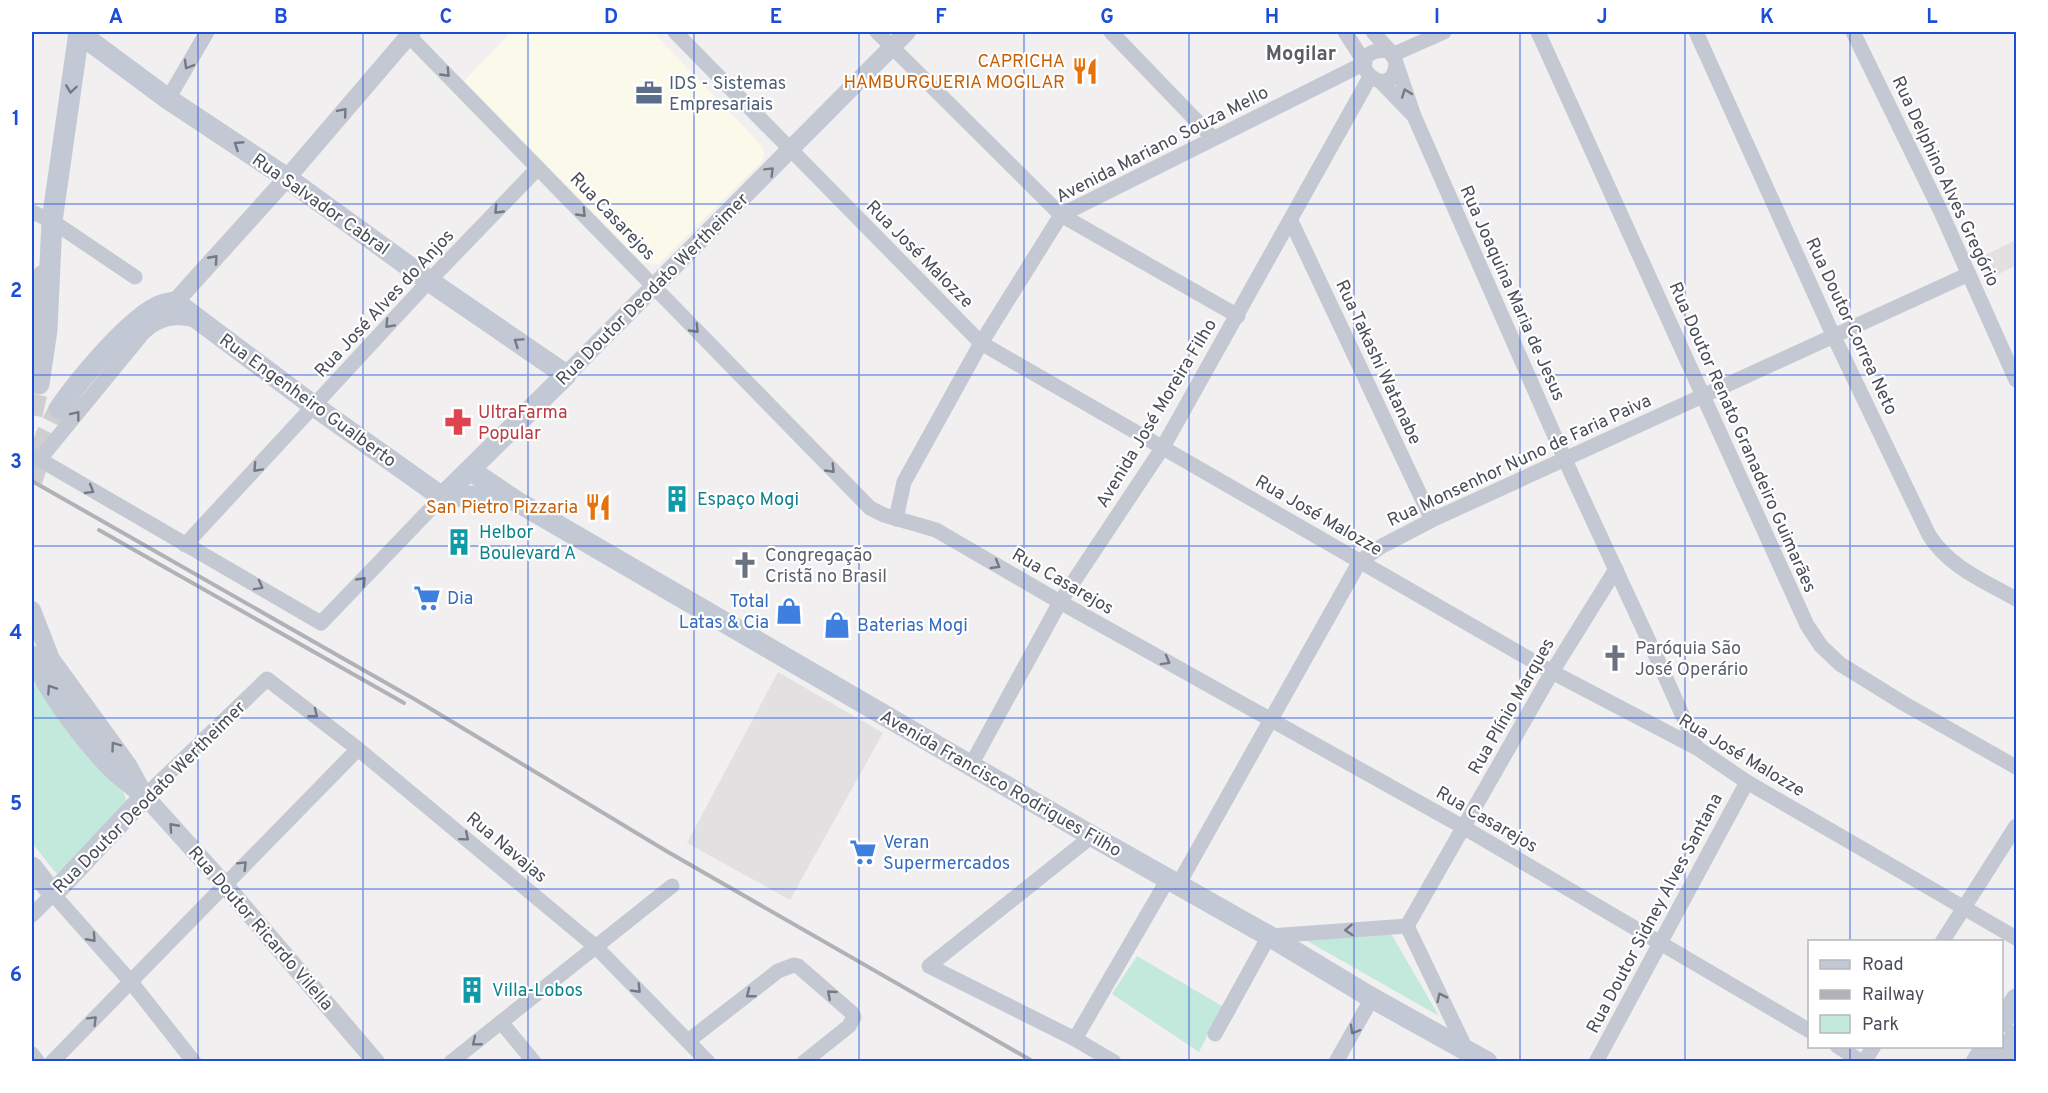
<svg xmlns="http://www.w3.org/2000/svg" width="2048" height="1093" font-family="Overpass,sans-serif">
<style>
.commercial{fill:#faf9ea}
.education{fill:#e2e0e0}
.green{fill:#c2e9db}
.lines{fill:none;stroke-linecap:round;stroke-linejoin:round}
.secondary-tunnel{stroke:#cfcfd1;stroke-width:21;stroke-dasharray:21 10;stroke-linecap:butt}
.minor{stroke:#c4c8d2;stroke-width:15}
.tertiary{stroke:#c4c8d2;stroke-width:18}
.secondary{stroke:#c3c8d5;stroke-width:21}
.rail{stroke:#b1b2b8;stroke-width:4}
.oneway{stroke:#747983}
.oneway2{stroke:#747984}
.grid{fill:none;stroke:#1d4ed8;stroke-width:1.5;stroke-opacity:0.55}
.labels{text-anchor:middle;stroke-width:4.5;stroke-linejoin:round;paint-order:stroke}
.food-label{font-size:18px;fill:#c56008;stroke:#fff;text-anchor:end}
.service-label{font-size:18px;fill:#4e5e75;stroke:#fff;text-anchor:start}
.street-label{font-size:18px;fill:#494e59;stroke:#fff}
.health-label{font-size:18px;fill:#be3a42;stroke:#fff;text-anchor:start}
.culture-label{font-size:18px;fill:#0d838f;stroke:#fff;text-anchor:start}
.worship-label{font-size:18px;fill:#5b616d;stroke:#fff;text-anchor:start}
.shop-label{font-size:18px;fill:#366cbe;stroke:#fff;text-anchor:start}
.neighbourhood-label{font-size:20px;font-weight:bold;fill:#5c5d62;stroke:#fff}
.neatline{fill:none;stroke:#1d4ed8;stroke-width:2}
.grid-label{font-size:20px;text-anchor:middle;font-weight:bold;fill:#1d4ed8}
</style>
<rect width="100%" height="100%" fill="#f1efef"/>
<!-- commercial -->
<path class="commercial" d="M511,32H653L761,145L764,152L763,160L659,264L643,263L464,81Z"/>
<!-- education -->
<g class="education">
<path d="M2016,240V265L1987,280L1977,259Z"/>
<path d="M778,672L883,733L790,900L687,843Z"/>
</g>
<!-- green -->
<g class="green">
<path d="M41,679L120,783L128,805L57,874L32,843V687Z"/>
<path d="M1390,932L1439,1016L1302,938Z"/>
<path d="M1137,956L1222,1006L1199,1052L1112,994Z"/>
</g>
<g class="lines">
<!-- secondary-tunnel -->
<g class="secondary-tunnel">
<path d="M32,415L39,384"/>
<path d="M32,481L46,435L59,409"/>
</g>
<!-- minor -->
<g class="minor">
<path d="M405,32L870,508L884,515L936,530L1060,602L1463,827L1810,1031"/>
<path d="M675,32L981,343L1552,672L1697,748L1747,782L2016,938"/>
<path d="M877,32L1061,215L1238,316"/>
<path d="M1111,32L1213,138"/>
<path d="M1373,32L1389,50"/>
<path d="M1538,32L1807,625L1821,646L1840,664L1903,703L2016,767"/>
<path d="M1696,32L1834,337L1929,535C1949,567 1984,581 2016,599"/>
<path d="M1853,32L1941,212L2016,380"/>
<path d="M1392,55L1444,32"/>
<path d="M1380,81L1414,116L1395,60L1389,50C1331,50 1390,109 1396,65"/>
<path d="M168,99L207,32"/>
<path d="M1414,116L1571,473L1660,665L1697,748"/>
<path d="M32,212L52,221L135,277"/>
<path d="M1291,221L1432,520"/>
<path d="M32,366L41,273"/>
<path d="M32,455L321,623L442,497"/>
<path d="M39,460L143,333C159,318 174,315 195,320"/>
<path d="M896,519L904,482L981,343L1061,215L1365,63L1345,32"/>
<path d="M185,545L429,281L538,168"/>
<path d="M971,765L1060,602L1163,447L1370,77"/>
<path d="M145,796L267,679L358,749L596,947L708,1062"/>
<path d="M1092,836L929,966L1075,1039L1114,1062"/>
<path d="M1178,885L1360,561L1382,546L1432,520L1969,274"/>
<path d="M32,915L53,894L131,982L194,1062"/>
<path d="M1407,926L1552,672L1616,569"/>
<path d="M1407,926L1466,1049"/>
<path d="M1942,942L2016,826"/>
<path d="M501,1022L534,1062"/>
<path d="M1215,1034L1269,936L1407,926"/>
<path d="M1075,1039L1168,879"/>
<path d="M688,1041L778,971L794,965L798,966L852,1013L854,1017L849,1026L804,1062"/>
<path d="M1837,1046L1862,1062"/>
<path d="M32,1054L38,1062"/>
<path d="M52,1062L358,749"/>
<path d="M451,1062L672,886"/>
<path d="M1336,1062L1372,998"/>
<path d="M1596,1062L1747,782"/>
<path d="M1864,1062L1874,1046"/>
</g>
<!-- tertiary -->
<g class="tertiary">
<path d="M175,302L287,178L412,32"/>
<path d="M566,375L907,32"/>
<path d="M32,610L51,659L128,765L145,796L224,884L376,1062"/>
</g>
<!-- secondary -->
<g class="secondary">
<path d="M79,33L168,99L287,178L429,281L566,375L442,497"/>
<path d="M39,384L47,330L52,221L79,32"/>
<path d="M59,409C78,381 127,322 157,307C162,304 169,303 175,302L314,406L442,497"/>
<path d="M470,470L516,501L1092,836L1269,936L1372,998L1487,1062"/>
<path d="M442,497L475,496L510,500"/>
<path d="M32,656C52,695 80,734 110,766C121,777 134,786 145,796L53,894L32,867"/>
<path d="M2002,1022L2016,999"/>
<path d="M1976,1062L1986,1046"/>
<path d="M1999,1062L2016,1035"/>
</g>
<!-- rail -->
<g class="rail">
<path d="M32,481L416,700L668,852L1034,1062"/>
<path d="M99,530L404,703"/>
</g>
</g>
<!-- one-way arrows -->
<defs><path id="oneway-chevron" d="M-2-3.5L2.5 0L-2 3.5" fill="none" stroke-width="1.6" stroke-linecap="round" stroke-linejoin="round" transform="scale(1.5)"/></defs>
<g class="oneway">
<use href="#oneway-chevron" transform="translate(188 65) rotate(120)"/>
<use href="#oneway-chevron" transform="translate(446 73) rotate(46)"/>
<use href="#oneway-chevron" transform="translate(1406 93) rotate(-110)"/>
<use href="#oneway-chevron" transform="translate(343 112) rotate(-50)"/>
<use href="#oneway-chevron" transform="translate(770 171) rotate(-45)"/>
<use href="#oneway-chevron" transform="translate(498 210) rotate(134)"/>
<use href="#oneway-chevron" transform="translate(582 213) rotate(46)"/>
<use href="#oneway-chevron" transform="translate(214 259) rotate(-48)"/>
<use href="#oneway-chevron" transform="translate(389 324) rotate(133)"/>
<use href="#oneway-chevron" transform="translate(695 329) rotate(46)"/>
<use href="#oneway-chevron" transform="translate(76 415) rotate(-52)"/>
<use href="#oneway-chevron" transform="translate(257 468) rotate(133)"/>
<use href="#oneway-chevron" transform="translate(831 469) rotate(46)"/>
<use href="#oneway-chevron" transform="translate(90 490) rotate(30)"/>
<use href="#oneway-chevron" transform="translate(996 565) rotate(30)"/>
<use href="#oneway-chevron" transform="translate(362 581) rotate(-46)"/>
<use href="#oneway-chevron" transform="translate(259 586) rotate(29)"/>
<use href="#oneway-chevron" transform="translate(1166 661) rotate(29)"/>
<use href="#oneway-chevron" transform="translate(314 714) rotate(38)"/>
<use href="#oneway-chevron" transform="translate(115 746) rotate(-126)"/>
<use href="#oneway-chevron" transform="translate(173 827) rotate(-132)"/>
<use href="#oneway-chevron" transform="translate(465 837) rotate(40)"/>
<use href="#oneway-chevron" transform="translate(243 865) rotate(-45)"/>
<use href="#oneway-chevron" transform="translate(1349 930) rotate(176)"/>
<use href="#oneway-chevron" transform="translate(92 938) rotate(48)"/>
<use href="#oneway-chevron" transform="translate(637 989) rotate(46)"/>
<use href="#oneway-chevron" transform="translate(750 994) rotate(142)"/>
<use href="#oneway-chevron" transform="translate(831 994) rotate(-139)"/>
<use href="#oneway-chevron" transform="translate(1441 997) rotate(-116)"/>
<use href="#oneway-chevron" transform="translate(93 1020) rotate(-45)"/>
<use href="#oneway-chevron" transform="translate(1354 1030) rotate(120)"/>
<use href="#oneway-chevron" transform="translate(476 1042) rotate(141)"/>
</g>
<g class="oneway2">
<use href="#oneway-chevron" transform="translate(71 89) rotate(98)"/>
<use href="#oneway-chevron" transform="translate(238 145) rotate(-147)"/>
<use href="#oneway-chevron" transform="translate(518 342) rotate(-146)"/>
<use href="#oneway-chevron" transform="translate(51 689) rotate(-124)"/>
</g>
<!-- grid -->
<path class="grid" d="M198,32V1062M363,32V1062M528,32V1062M694,32V1062M859,32V1062M1024,32V1062M1189,32V1062M1354,32V1062M1520,32V1062M1685,32V1062M1850,32V942M32,204H2016M32,375H2016M32,546H2016M32,718H2016M32,889H2016M1850,1046V1062"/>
<!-- icons -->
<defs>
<symbol id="restaurant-bare" viewBox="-9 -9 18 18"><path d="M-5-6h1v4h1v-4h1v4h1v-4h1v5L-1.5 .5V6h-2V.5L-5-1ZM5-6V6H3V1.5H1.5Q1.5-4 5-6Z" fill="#e8710a" stroke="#fff" stroke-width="2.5" paint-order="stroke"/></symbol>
<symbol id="office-bare" viewBox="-9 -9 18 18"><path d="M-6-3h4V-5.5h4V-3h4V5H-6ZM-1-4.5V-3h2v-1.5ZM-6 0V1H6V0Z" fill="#5c6f8a" stroke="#fff" stroke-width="2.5" paint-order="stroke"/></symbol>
<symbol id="pharmacy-bare" viewBox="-9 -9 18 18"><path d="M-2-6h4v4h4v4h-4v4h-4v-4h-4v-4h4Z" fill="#e0444e" stroke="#fff" stroke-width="2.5" paint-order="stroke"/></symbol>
<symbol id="building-bare" viewBox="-9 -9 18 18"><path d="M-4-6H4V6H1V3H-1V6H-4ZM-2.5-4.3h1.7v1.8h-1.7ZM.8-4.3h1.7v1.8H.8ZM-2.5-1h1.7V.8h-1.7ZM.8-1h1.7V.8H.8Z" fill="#0f9aa8" stroke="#fff" stroke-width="2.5" paint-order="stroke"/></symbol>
<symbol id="church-bare" viewBox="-9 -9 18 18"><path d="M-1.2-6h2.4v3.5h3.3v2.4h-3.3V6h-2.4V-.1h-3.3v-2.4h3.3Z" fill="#6b7280" stroke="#fff" stroke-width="2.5" paint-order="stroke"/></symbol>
<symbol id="supermarket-bare" viewBox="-9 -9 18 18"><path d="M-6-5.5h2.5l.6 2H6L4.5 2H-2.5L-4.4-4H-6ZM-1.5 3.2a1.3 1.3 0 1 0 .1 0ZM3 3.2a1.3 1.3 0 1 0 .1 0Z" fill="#3f7fe0" stroke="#fff" stroke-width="2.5" paint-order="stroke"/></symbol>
<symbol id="shop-bare" viewBox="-9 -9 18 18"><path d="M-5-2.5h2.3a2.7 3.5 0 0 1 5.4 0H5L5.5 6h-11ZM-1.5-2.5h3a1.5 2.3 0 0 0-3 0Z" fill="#3f7fe0" stroke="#fff" stroke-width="2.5" paint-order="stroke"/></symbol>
</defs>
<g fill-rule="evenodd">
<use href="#restaurant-bare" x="1066" y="52" width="38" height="38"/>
<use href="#office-bare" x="630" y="74" width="38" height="38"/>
<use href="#pharmacy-bare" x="439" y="403" width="38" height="38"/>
<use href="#building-bare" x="658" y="480" width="38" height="38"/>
<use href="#restaurant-bare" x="579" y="488" width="38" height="38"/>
<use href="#building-bare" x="440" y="523" width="38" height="38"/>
<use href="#church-bare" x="726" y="546" width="38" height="38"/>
<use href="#supermarket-bare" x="408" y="579" width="38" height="38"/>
<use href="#shop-bare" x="770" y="592" width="38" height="38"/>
<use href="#shop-bare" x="818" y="606" width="38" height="38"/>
<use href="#church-bare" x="1596" y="639" width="38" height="38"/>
<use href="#supermarket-bare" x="844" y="833" width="38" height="38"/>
<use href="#building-bare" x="453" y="971" width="38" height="38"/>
</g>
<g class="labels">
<!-- food labels -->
<g class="food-label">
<text x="1065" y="67">CAPRICHA<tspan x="1065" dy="21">HAMBURGUERIA MOGILAR</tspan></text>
<text x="578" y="513">San Pietro Pizzaria</text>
</g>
<!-- service labels -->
<g class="service-label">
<text x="669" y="89">IDS - Sistemas<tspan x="669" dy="21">Empresariais</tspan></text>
</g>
<!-- street labels -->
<g class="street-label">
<text transform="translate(1162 144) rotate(-27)" y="6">Avenida Mariano Souza Mello</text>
<text transform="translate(1946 181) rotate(65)" y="6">Rua Delphino Alves Gregório</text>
<text transform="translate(321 204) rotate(35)" y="6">Rua Salvador Cabral</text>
<text transform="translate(613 216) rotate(46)" y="6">Rua Casarejos</text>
<text transform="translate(920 254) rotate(45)" y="6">Rua José Malozze</text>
<text transform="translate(652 289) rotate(-45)" y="6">Rua Doutor Deodato Wertheimer</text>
<text transform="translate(1513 293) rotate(66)" y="6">Rua Joaquina Maria de Jesus</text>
<text transform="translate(384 303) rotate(-47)" y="6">Rua José Alves do Anjos</text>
<text transform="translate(1852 326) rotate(65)" y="6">Rua Doutor Correa Neto</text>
<text transform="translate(1379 362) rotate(65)" y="6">Rua Takashi Watanabe</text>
<text transform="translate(308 400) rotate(36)" y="6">Rua Engenheiro Gualberto</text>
<text transform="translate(1156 413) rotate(-59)" y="6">Avenida José Moreira Filho</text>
<text transform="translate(1743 437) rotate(66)" y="6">Rua Doutor Renato Granadeiro Guimarães</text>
<text transform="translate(1519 460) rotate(-25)" y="6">Rua Monsenhor Nuno de Faria Paiva</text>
<text transform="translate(1319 515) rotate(30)" y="6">Rua José Malozze</text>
<text transform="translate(1063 581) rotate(30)" y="6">Rua Casarejos</text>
<text transform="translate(1511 706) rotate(-60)" y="6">Rua Plínio Marques</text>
<text transform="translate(1742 755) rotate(31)" y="6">Rua José Malozze</text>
<text transform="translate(1001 783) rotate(30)" y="6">Avenida Francisco Rodrigues Filho</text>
<text transform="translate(149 797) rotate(-45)" y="6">Rua Doutor Deodato Wertheimer</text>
<text transform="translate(1487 819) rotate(30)" y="6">Rua Casarejos</text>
<text transform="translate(507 847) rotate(40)" y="6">Rua Navajas</text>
<text transform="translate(1654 913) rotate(-62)" y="6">Rua Doutor Sidney Alves Santana</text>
<text transform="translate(261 928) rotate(49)" y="6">Rua Doutor Ricardo Vilella</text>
</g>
<!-- health labels -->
<g class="health-label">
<text x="478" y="418">UltraFarma<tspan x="478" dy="21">Popular</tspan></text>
</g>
<!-- culture labels -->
<g class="culture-label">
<text x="697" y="505">Espaço Mogi</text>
<text x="479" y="538">Helbor<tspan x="479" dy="21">Boulevard A</tspan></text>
<text x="492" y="996">Villa-Lobos</text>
</g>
<!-- worship labels -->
<g class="worship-label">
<text x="765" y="561">Congregação<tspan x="765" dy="21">Cristã no Brasil</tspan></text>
<text x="1635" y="654">Paróquia São<tspan x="1635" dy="21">José Operário</tspan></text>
</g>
<!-- shop labels -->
<g class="shop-label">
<text x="447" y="604">Dia</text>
<text x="769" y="607" text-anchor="end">Total<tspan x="769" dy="21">Latas &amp; Cia</tspan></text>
<text x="857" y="631">Baterias Mogi</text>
<text x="883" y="848">Veran<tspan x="883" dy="21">Supermercados</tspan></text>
</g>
<!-- neighbourhood labels -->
<g class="neighbourhood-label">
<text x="1301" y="60">Mogilar</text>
</g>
</g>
<!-- border -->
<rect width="2048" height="1093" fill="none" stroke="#ffffff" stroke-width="66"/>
<!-- legend -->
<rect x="1808" y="940" width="195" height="108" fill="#ffffff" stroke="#b6b8bd" stroke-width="1.5"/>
<rect x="1820" y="960" width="30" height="9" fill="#c3c8d5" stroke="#b6b8bd" stroke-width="1.5"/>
<text x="1862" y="970" font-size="18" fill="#494e59">Road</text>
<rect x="1820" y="990" width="30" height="9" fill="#b1b2b8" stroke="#b6b8bd" stroke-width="1.5"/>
<text x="1862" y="1000" font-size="18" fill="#494e59">Railway</text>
<rect x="1820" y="1015" width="30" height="18" fill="#c2e9db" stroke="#b6b8bd" stroke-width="1.5"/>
<text x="1862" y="1030" font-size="18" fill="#494e59">Park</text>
<rect x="33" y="33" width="1982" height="1027" class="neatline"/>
<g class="grid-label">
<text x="116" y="23">A</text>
<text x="281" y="23">B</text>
<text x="446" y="23">C</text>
<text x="611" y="23">D</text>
<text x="776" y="23">E</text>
<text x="941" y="23">F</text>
<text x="1107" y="23">G</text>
<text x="1272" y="23">H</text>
<text x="1437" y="23">I</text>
<text x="1602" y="23">J</text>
<text x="1767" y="23">K</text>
<text x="1932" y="23">L</text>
<text x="16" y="125">1</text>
<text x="16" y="297">2</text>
<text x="16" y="468">3</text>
<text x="16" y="639">4</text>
<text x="16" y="810">5</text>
<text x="16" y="981">6</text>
</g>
</svg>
